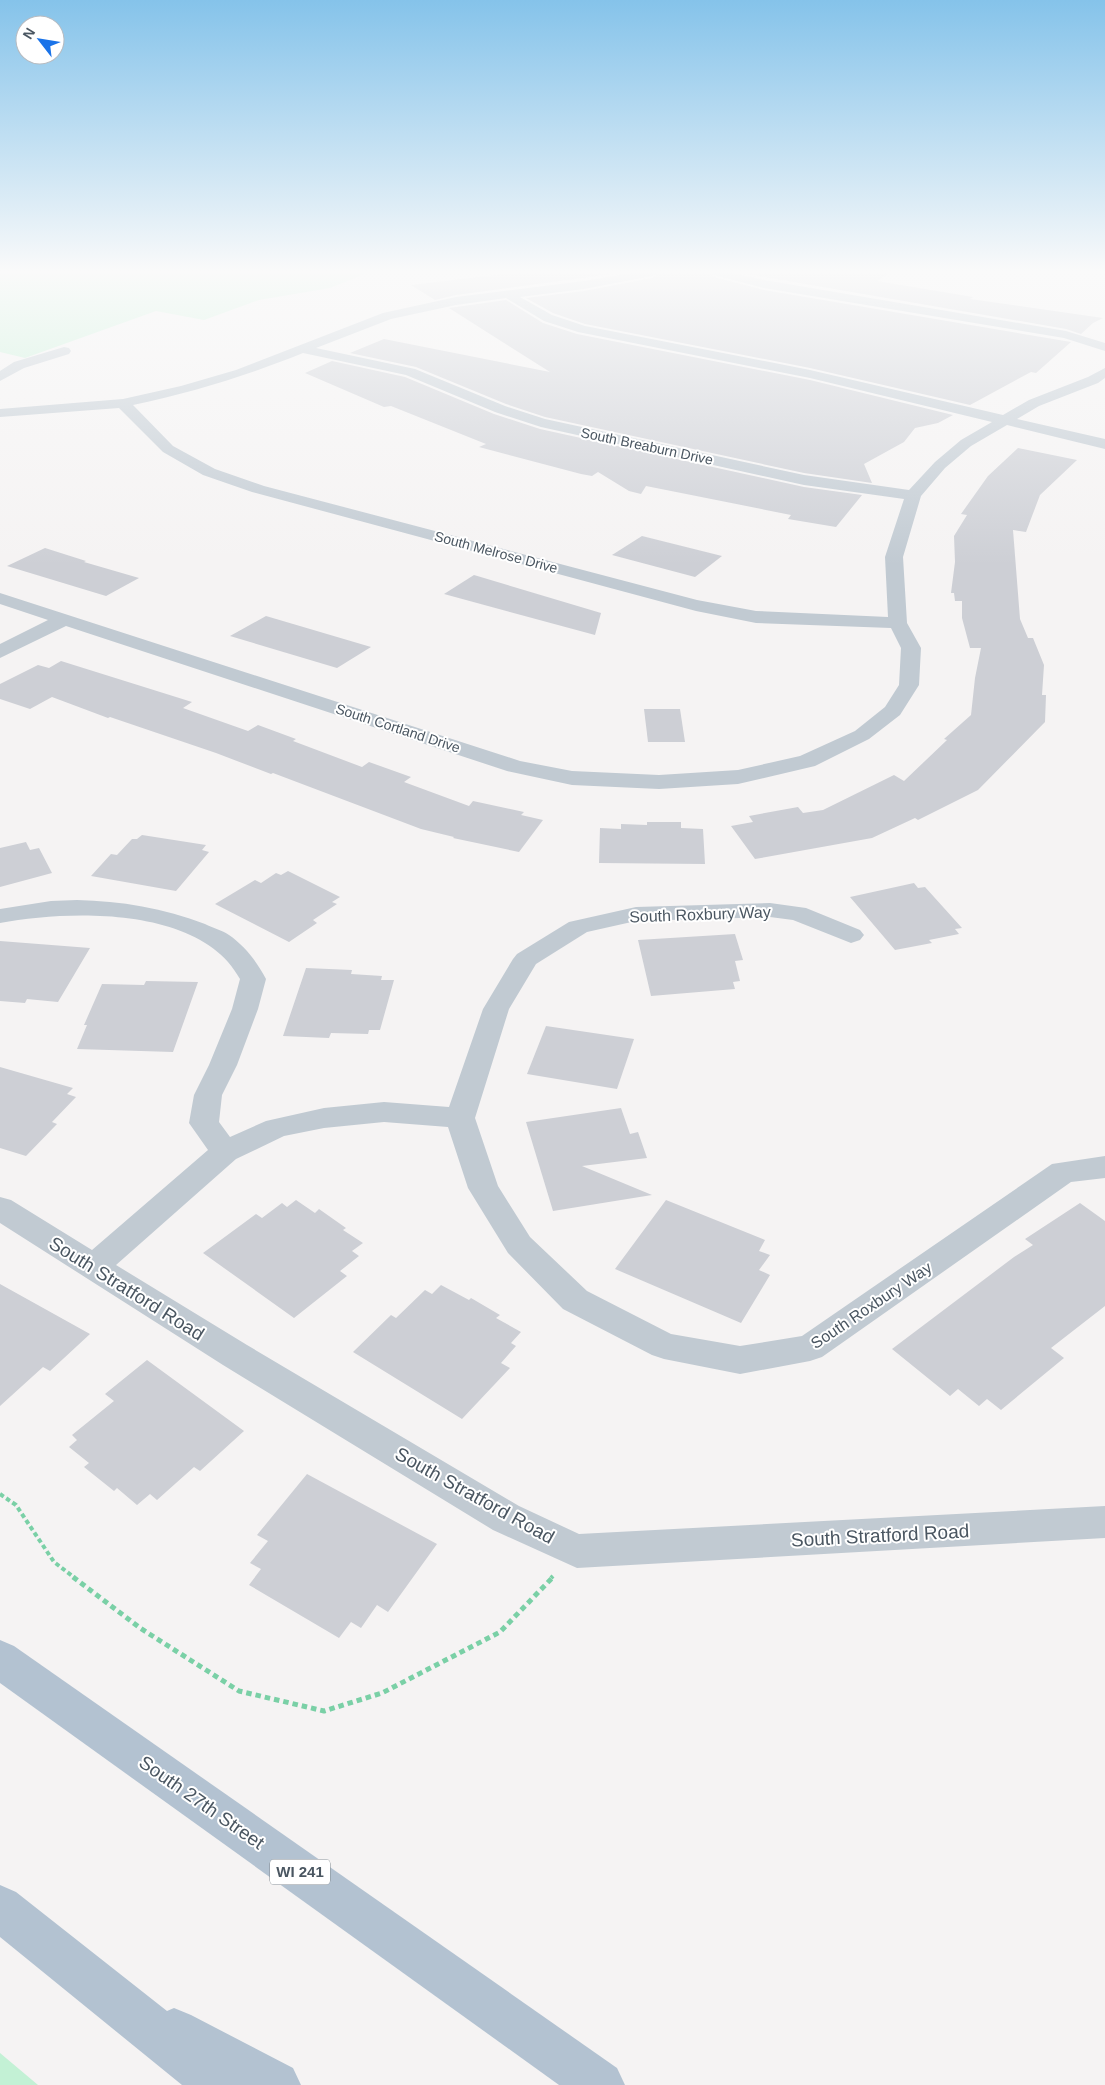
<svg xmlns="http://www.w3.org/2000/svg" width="1105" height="2085" font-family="Helvetica,sans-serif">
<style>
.green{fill:#c3f1d5}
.building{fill:#cdcfd5}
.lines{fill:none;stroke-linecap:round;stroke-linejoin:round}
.path-far1{stroke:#7ad0a6;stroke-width:4;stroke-dasharray:4.5 3;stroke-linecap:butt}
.path{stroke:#7ad0a6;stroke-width:5;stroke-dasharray:5.5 4;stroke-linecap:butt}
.minor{fill:#c1cad2;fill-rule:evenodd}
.major{fill:#b3c2d1;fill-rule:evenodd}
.labels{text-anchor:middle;stroke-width:4;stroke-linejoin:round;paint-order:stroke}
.far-street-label{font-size:14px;fill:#4a5661;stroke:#fff}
.shield{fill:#fff;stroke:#808990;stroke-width:1}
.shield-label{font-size:15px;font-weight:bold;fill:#4a5661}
.street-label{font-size:16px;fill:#4a5661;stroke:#fff}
.near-street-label{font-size:19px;fill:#4a5661;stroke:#fff}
</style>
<rect width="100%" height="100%" fill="#f5f3f3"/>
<!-- green -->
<g class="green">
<path d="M0,273H367L330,288L259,300L204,320L156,311L25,358L0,352Z"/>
<path d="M0,2053L38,2085H0Z"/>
</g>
<!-- building -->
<g class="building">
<path d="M513,273H619L456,295L435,300L411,285Z"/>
<path d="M660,273H710L714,277L764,290L1071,342L1036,373L1031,372L970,405L810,368L585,324L553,313L526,298L584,291L652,278Z"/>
<path d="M742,273H890L877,281L973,297L970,299L1103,318L1093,323L1081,334L1066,329Z"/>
<path d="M506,300L543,323L577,334L810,380L953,415L938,423L915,428L904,442L864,464L872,483L804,473L545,417L506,404L416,367L350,353L384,339L550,372L449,308Z"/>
<path d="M332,361L405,377L494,414L540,429L804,487L862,495L836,527L788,519L791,515L646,486L641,494L629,491L598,472L592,476L581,474L479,447L486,444L391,406L384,407L305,373Z"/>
<path d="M1018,448L1077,460L1040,495L1026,532L1013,530L1020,619L1028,638H1033L1044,665L1042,695H1046L1045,722L978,790L918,820L915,818L872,838L755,859L731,826L753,822L749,816L798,807L803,813L823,810L894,775L904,781L947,740L944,739L971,715L975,678L981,648H970L962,618V601H955L954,593H951L955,562L954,536L967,515L961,514L988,476Z"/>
<path d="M642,536L722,556L695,577L612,555Z"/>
<path d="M45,548L86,561L84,562L139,578L106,596L7,566Z"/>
<path d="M474,575L601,613L595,635L444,594Z"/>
<path d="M266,616L371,647L337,668L230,636Z"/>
<path d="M61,661L192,702L183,708L248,731L258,725L296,739L293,741L362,767L369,762L411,777L404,782L469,806L473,801L524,812L521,815L543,820L519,852L453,838L454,837L421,829L273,773L271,774L216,753L110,717L108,718L52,697L30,709L0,699V684L38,665L49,668Z"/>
<path d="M644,709H680L685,742H648Z"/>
<path d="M647,822H681V828L703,829L705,864L599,863L600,828L621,829V824L647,825Z"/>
<path d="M142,835L206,845L202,850L209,852L176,891L91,876L111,854L117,855L132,839H137Z"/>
<path d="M26,842L30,850L39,848L52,873L0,887V848Z"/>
<path d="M288,871L340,897L332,902L337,904L313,920L317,923L289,942L215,904L255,880L261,883L276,873L281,875Z"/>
<path d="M914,883L918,888L925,887L962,928L955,929L959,934L929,940L932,943L895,950L850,897Z"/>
<path d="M735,934L743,960L735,961L740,981L733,982L735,989L651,996L638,940Z"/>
<path d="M0,941L90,948L58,1002L27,999L25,1003L0,1001Z"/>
<path d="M306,968L352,970L351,974L382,976L381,980H394L380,1030H369L368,1034L331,1033L329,1038L283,1036Z"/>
<path d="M146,981L198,982L173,1052L77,1049L87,1025H84L102,984L144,985Z"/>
<path d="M546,1026L634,1039L617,1089L527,1074Z"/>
<path d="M0,1067L73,1088L67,1094L76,1097L52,1122L57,1124L26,1156L0,1148Z"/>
<path d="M621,1108L630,1134L638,1132L647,1158L582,1166L652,1195L553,1211L526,1122Z"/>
<path d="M296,1200L315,1213L319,1209L346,1228L343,1230L363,1243L352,1251L359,1256L340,1271L347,1276L294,1318L203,1253L256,1214L262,1218L282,1203L287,1207Z"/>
<path d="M666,1200L765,1240L759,1251L770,1255L759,1270L770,1275L741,1323L615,1269Z"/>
<path d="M1080,1203L1105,1221V1306L1051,1348L1064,1358L1001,1410L987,1399L979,1406L958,1389L950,1396L892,1349L1014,1257L1033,1245L1025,1239Z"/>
<path d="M0,1284L90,1334L50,1371L43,1367L0,1406Z"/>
<path d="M441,1285L469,1300L471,1298L500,1315L496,1318L521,1332L511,1343L516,1346L501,1363L510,1368L462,1419L353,1352L391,1315L396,1318L425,1290L432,1294Z"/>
<path d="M147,1360L244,1431L200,1471L194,1467L157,1500L150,1494L137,1505L117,1488L114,1491L84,1467L89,1463L69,1447L77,1440L72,1435L114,1401L105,1394Z"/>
<path d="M307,1474L437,1544L388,1612L377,1605L361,1628L351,1622L339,1638L249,1585L261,1569L250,1563L268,1541L257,1535Z"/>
</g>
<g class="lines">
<!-- path-far1 -->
<g class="path-far1">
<path d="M0,1494L16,1505L54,1562L75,1578"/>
<path d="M551,1578L553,1576"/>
</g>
<!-- path -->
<path class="path" d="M73,1577L140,1628L239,1691L324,1711L382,1693L500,1632L553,1577"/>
<!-- minor -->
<g class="minor">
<path d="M631,273H658L652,276L584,289L520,297L552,315L585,326L810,370L1003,415L1029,400L1088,377L1105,368V378L1098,383L1039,406L1017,419L1105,439V449L1007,425L971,446L945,468L921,496L903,557L907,623L921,648L919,685L900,715L869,739L815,766L738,784L659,789L572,785L507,771L66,626L0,658V644L48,620L0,604V593L520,761L572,771L659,775L738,770L800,756L855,731L885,707L899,685L901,648L891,628L756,623L696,611L252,492L203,475L163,452L119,408L0,417V409L123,399L181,386L236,370L383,313L456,297L584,281ZM506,298L544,321L578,332L810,378L992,422L961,440L935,462L909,490L804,475L545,419L505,406L415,369L316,348L391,319L456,305ZM303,353L406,375L495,412L541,427L804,485L904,499L885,557L888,617L756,611L697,600L264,486L215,469L173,446L133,405C193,392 246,376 303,353Z"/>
<path d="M712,273H733L764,280L1066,331L1105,343V351L1064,338L764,288L714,275Z"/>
<path d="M64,347L69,348L71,351L69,354L24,368L0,381V371L14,362Z"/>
<path d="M77,900C121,901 164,908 205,924C213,928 222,930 229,935C245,946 257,962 266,979L258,1009L237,1065L222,1095L219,1122L230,1137L266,1121L324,1108L384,1102L449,1107L483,1009L513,959L517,954L569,922L636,907L770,903L806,908L860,930L864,935L860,940L851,943L793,920L770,917L636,921L587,932L536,964L509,1009L475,1118L498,1186L530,1237L587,1291L671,1334L740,1346L802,1336L1052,1164L1105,1156V1178L1071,1182L822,1357L810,1361L740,1374L664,1359L652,1355L563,1309L508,1253L468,1188L448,1127L384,1122L324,1128L284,1136L236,1159L116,1265L247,1345L519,1506L579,1534L1105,1506V1538L577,1568L493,1530L223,1365L0,1223V1197L11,1200L92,1250L208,1150L189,1123L194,1095L209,1065L232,1009L240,979C201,906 70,910 0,923V909L51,901Z"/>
</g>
<!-- major -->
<g class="major">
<path d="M0,1640L14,1646L617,2068L625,2085H559L0,1683Z"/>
<path d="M0,1885L16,1892L167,2011L174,2008L191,2015L293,2068L301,2085H182L0,1937Z"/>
</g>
</g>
<!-- sky -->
<linearGradient id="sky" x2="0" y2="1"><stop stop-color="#85c3ea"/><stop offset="0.48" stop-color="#fafafa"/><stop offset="1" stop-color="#fafafa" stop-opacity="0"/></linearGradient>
<rect width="1105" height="565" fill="url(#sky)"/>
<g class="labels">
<!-- far-street labels -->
<g class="far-street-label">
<text transform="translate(647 446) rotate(12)" y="5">South Breaburn Drive</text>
<text transform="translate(496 552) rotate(15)" y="5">South Melrose Drive</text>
<text transform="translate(398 728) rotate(18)" y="5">South Cortland Drive</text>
</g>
<!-- shield labels -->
<rect class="shield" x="270" y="1859.5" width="60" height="25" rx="4"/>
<g class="shield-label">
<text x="300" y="1877">WI 241</text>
</g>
<!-- street labels -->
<g class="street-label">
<text transform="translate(700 914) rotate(-2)" y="6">South Roxbury Way</text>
<text transform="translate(871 1305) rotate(-34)" y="6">South Roxbury Way</text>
</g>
<!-- near-street labels -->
<g class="near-street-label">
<text transform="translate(127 1288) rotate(32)" y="7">South Stratford Road</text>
<text transform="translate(475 1495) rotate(29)" y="7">South Stratford Road</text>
<text transform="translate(880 1535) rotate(-3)" y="7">South Stratford Road</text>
<text transform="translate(202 1802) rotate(35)" y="7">South 27th Street</text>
</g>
</g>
<!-- north arrow -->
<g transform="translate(40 40) rotate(301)"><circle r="24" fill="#ffffff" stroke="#b7bbc0"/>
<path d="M0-4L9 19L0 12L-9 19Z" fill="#1a73e8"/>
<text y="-8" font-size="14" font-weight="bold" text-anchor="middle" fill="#4a5661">N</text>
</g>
</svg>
